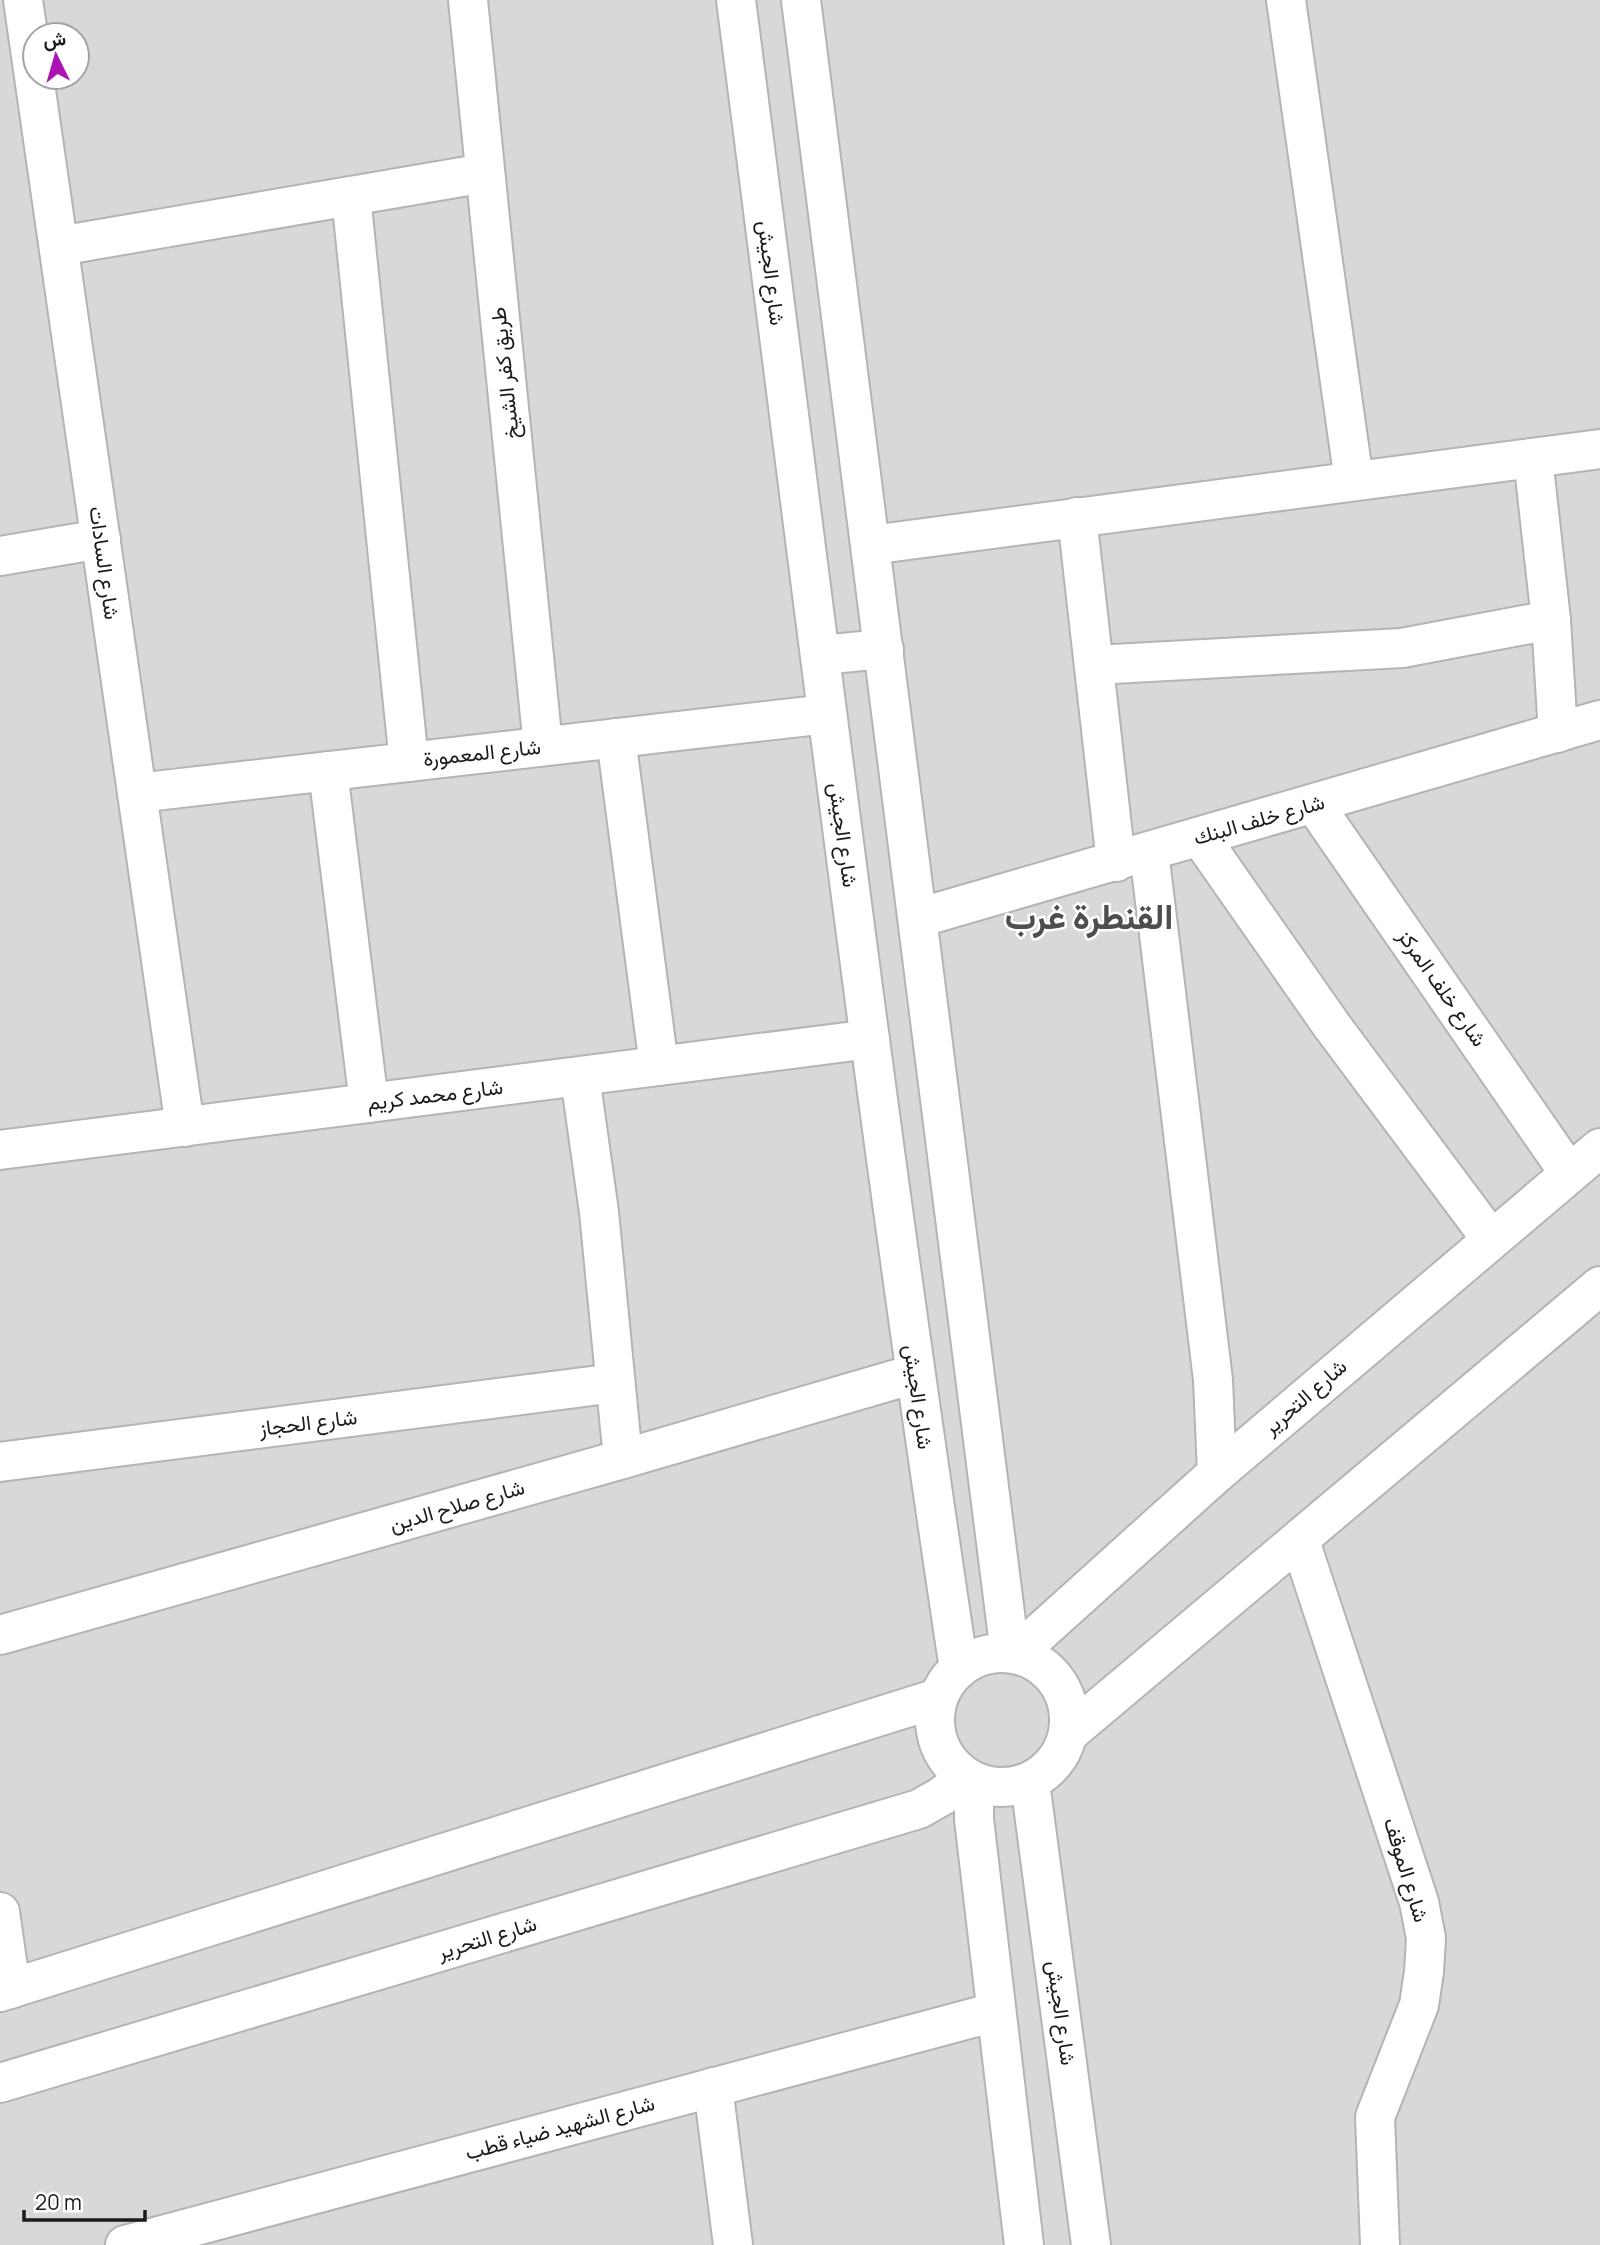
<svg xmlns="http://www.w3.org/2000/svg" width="1600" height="2245" font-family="Manrope,Vazirmatn,sans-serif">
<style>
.residential{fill:#d9d8d9;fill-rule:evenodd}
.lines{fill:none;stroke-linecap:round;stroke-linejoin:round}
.minor-casing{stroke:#b4b4b4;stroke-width:42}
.minor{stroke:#fff;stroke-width:38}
.labels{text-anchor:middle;stroke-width:5;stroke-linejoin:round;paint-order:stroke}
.street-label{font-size:21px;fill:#1b1b1b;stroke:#fff}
.town-label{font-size:35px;font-weight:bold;fill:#4e4e4e;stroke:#fff}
</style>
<rect width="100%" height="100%" fill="#ece1e5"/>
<!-- residential -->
<path class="residential" d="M0,0H1600V2245H0ZM35,35H77V77H35Z"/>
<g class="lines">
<defs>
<g id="minor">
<path d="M23,0L185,1127"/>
<path d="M468,0L543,746"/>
<path d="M736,0C808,557 875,1114 959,1669"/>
<path d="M801,0L1010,1653"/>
<path d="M1286,0L1354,481"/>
<path d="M351,196L409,762"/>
<path d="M59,246L485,173"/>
<path d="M1533,458L1551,620L1558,733"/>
<path d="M1077,517L1116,862"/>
<path d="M871,545L1600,449"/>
<path d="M0,556L101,539"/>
<path d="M820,655L884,649"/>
<path d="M1095,665L1402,648L1551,620"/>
<path d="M616,738L659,1066"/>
<path d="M328,771L369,1103"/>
<path d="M137,793L827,714"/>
<path d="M1314,804L1569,1173"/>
<path d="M1200,837L1332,1026L1491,1239"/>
<path d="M1149,852L1213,1380L1217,1473"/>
<path d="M918,918L1600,720"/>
<path d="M580,1077L599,1212L623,1459"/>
<path d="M0,1150L870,1039"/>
<path d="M0,1462L615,1383"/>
<path d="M1300,1541L1419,1902L1426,1938L1424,1972L1419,2005L1375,2117L1380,2245"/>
<path d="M0,1635L623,1459L914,1374"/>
<circle cx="1002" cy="1720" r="67"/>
<path d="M1016,1654L1217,1473L1600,1148"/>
<path d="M1069,1733L1600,1286"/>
<path d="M1030,1782L1091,2245"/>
<path d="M977,1783L974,1800V1819L1024,2245"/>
<path d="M0,1912L11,1989"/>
<path d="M0,1992L938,1698"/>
<path d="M0,2083L919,1809L942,1796L966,1777"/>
<path d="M713,2087L733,2245"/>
<path d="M125,2245L995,2012"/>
</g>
</defs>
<!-- minor casing -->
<use href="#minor" class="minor-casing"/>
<!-- minor -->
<use href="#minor" class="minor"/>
</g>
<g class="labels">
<!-- street labels -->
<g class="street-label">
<text transform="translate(771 273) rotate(83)" y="7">شارع الجيش</text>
<text transform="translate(505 373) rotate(-96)" y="7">طريق كفر الشيخ</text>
<text transform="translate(104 563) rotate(82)" y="7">شارع السادات</text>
<text transform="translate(482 753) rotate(-6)" y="7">شارع المعمورة</text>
<text transform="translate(1259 820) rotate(-16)" y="7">شارع خلف البنك</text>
<text transform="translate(843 835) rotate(82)" y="7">شارع الجيش</text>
<text transform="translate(1442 988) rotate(55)" y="7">شارع خلف المركز</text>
<text transform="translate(435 1095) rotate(-7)" y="7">شارع محمد كريم</text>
<text transform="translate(918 1397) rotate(82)" y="7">شارع الجيش</text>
<text transform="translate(1305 1397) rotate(-41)" y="7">شارع التحرير</text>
<text transform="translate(308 1423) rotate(-7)" y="7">شارع الحجاز</text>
<text transform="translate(457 1506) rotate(-16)" y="7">شارع صلاح الدين</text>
<text transform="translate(1406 1870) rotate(73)" y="7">شارع الموقف</text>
<text transform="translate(487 1938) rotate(-17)" y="7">شارع التحرير</text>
<text transform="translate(1061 2013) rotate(82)" y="7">شارع الجيش</text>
<text transform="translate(560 2128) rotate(-15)" y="7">شارع الشهيد ضياء قطب</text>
</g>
<!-- town labels -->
<g class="town-label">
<text x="1089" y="929">القنطرة غرب</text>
</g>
</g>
<!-- north arrow -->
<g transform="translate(56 56) rotate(355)"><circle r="33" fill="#ffffff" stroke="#a4a4a4" stroke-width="2"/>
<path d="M0-5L12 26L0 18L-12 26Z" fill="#ac13b3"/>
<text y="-10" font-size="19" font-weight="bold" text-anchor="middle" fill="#1b1b1b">ش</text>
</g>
<!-- scale -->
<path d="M24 2210v10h121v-10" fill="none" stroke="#1b1b1b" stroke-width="3.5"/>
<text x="35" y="2210" font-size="21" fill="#1b1b1b" stroke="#ffffff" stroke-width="5" paint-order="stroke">20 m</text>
</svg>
